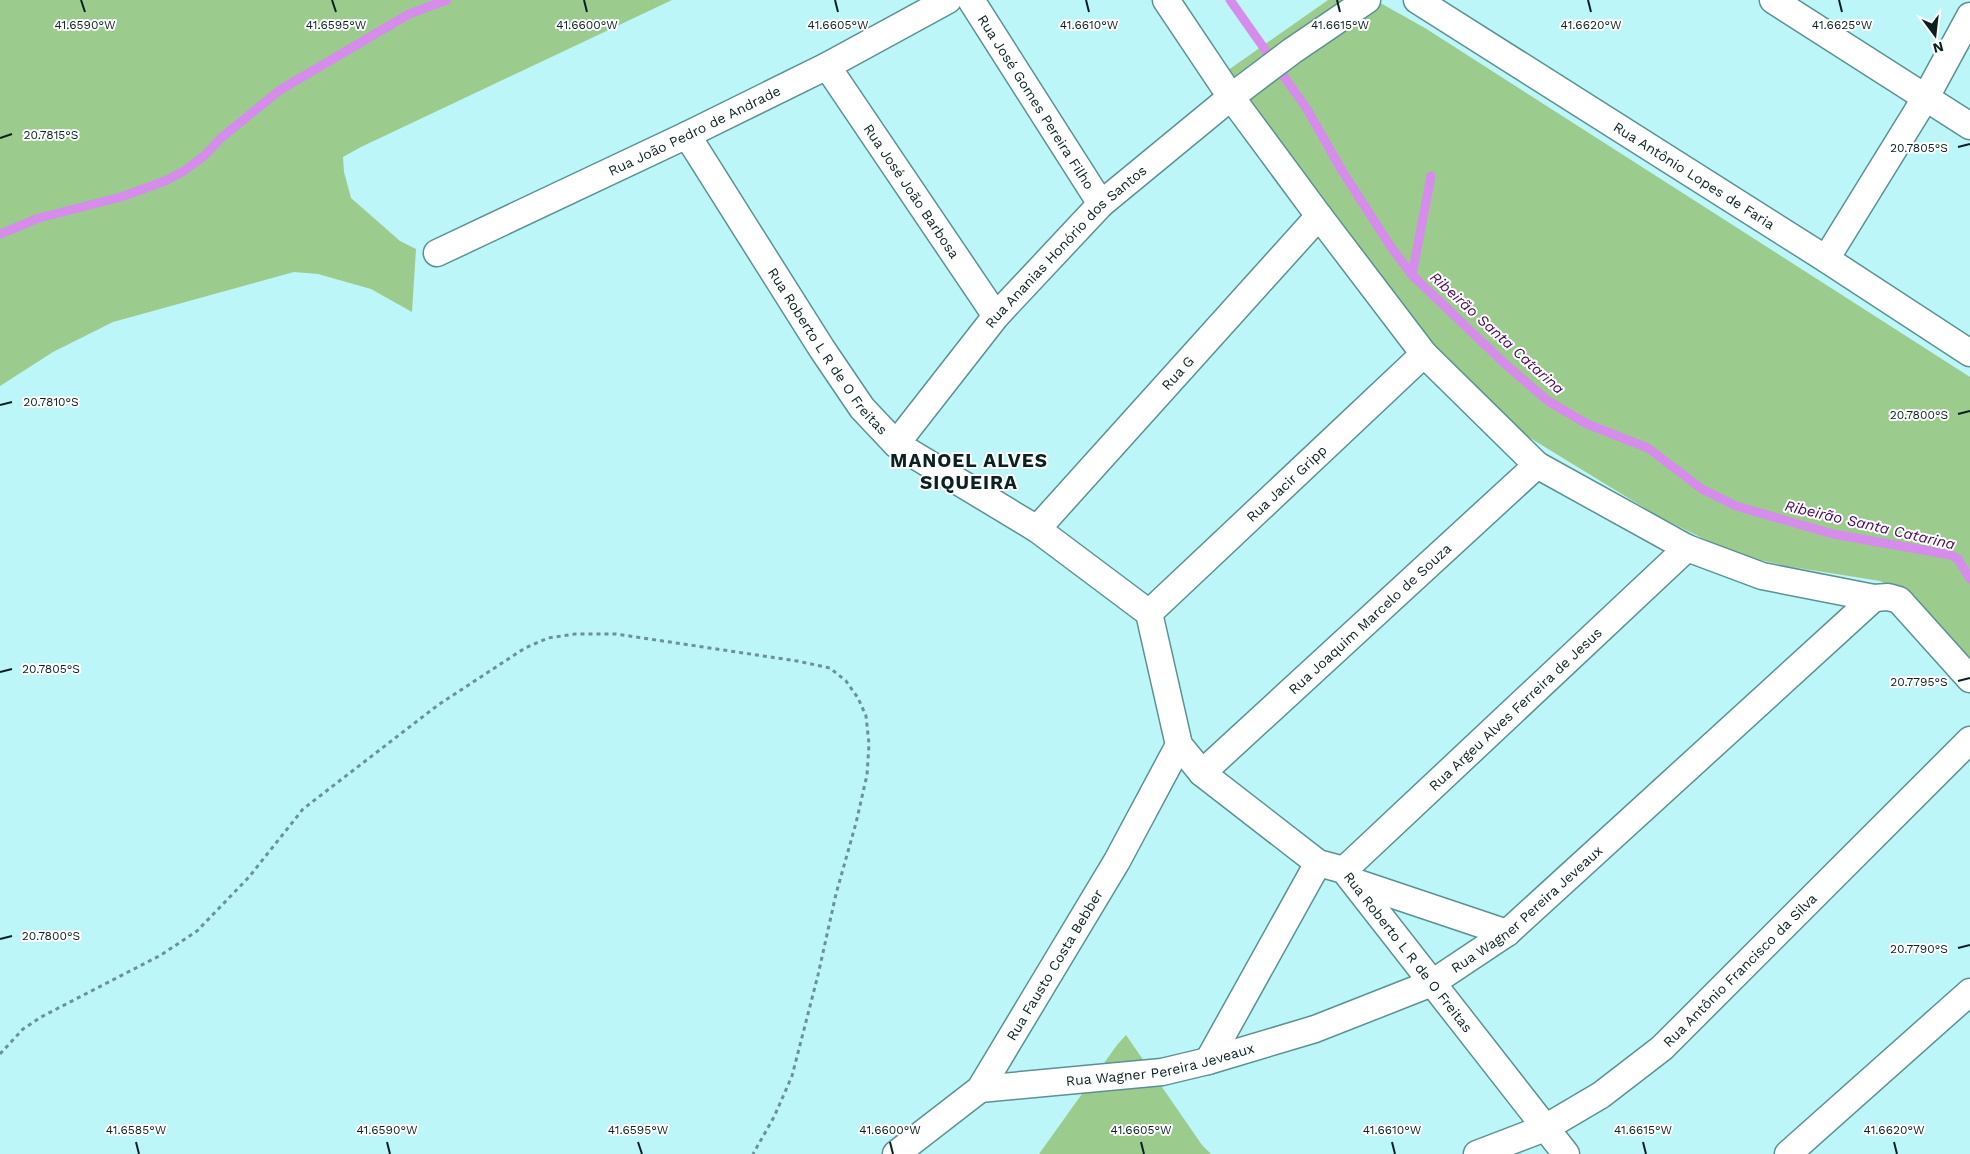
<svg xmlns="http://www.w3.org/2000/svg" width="1970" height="1154" font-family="'Work Sans',sans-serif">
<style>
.green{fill:#9ccb8e}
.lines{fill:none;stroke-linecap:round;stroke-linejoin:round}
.stream{stroke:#d68cea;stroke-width:9}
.minor-casing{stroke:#5c9193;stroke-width:29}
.path{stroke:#6a9395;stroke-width:3;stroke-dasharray:4 4;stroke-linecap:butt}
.minor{stroke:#fff;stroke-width:26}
.ticks{fill:none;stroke:#0a2122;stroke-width:2}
.labels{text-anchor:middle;stroke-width:4;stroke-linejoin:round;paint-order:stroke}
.street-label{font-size:14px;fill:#0a2122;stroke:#fff}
.water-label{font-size:15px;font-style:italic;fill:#4d035d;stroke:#fff}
.district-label{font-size:19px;font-weight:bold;letter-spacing:1px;fill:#0a2122;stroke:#fff}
.ticks-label{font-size:12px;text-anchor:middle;fill:#0a2122;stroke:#fff;stroke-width:4;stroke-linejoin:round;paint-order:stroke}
</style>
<rect width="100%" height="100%" fill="#bdf6f8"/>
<!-- green -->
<g class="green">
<path d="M0,0H672L361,147L343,157L344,172L351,198L400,241L416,249L412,312L371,289L318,274L294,272L113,322L53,352L0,386Z"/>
<path d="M1328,0H1375L1425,28L1970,377V667L1899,590L1880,581L1786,566L1734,554L1656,515L1522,433L1452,373L1224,73Z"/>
<path d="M1126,1035L1202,1145L1211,1154H1039L1117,1045Z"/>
</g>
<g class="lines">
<!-- stream -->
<g class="stream">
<path d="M1230,0L1307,109L1341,169L1391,247L1412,275L1503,362L1548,401L1587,424L1648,448L1702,489L1736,506L1833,534L1951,555L1958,559L1970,579"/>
<path d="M0,234L39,218L121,197L165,181L184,171L205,155L221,138L280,90L409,14L447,0"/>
<path d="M1412,275L1431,176"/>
</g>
<defs>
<g id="minor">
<path id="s1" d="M971,0L1101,204"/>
<path d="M1166,0L1231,97L1319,216L1424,354L1537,465L1687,548L1762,576L1874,598L1888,597L1899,600L1970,679"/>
<path id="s2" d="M1417,0L1826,259L1970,353"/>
<path d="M1773,0L1970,126"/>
<path id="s3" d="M827,66L996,316"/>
<path id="s4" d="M687,135L822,349L862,408L896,444L1037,529L1149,613L1179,745L1202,773L1318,863L1344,870L1566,1154"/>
<path id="s5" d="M437,253L687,135L827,66L948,0"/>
<path d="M1826,259L1926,97L1970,16"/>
<path id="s6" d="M896,444L996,316L1101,204L1231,97L1292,51L1367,0"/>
<path id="s7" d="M1037,529L1319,216"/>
<path id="s8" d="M1149,613L1424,354"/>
<path id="s9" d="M1202,773L1537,465"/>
<path id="s10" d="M1344,870L1687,548"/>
<path d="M1355,882L1507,933"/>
<path d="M1208,1061L1318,863"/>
<path id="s11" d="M980,1089L1162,1072L1208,1061L1315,1029L1432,983L1507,933L1874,598"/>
<path id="s12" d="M896,1154L980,1089L1117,861L1179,745"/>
<path id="s13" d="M1477,1154L1545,1128L1601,1095L1662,1048L1970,740"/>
<path d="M1788,1154L1970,992"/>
</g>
</defs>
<!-- minor casing -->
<use href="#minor" class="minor-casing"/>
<!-- path -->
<path class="path" d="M0,1054L23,1029L41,1017L161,955L197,931L249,877L303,809L438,705L525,648L548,638L575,634H616L797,661L830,668L846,681L858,698L866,716L869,744L867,775L856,823L836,894L818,975L792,1076L774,1117L753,1154"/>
<!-- minor -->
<use href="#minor" class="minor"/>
</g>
<!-- ticks -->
<path class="ticks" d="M81,0L85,12M332,0L336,12M584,0L587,12M835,0L838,12M1086,0L1089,12M1337,0L1340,12M1588,0L1591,12M1839,0L1842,12M0,138L12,134M1958,147L1970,144M0,405L12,402M1958,414L1970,411M0,672L12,669M1958,681L1970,678M0,939L12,936M1958,948L1970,945M136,1142L139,1154M387,1142L390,1154M638,1142L642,1154M890,1142L893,1154M1141,1142L1144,1154M1392,1142L1395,1154M1643,1142L1646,1154M1894,1142L1897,1154"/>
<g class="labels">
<!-- street labels -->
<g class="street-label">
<text dy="5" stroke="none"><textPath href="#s1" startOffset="121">Rua José Gomes Pereira Filho</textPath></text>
<text dy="5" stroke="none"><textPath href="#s5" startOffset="285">Rua João Pedro de Andrade</textPath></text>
<text dy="5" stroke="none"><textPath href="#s2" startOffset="328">Rua Antônio Lopes de Faria</textPath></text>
<text dy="5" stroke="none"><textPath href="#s3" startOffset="151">Rua José João Barbosa</textPath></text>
<text dy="5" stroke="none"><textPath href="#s6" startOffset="261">Rua Ananias Honório dos Santos</textPath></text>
<text dy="5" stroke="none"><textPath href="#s4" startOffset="258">Rua Roberto L R de O Freitas</textPath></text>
<text dy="5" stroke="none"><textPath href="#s7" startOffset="210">Rua G</textPath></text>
<text dy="5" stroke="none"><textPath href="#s8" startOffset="189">Rua Jacir Gripp</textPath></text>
<text dy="5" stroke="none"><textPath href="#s9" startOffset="228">Rua Joaquim Marcelo de Souza</textPath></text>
<text dy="5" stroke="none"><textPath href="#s10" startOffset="235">Rua Argeu Alves Ferreira de Jesus</textPath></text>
<text dy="5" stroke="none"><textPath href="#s11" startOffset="588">Rua Wagner Pereira Jeveaux</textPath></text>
<text dy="5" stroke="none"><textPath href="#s4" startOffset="1128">Rua Roberto L R de O Freitas</textPath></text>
<text dy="5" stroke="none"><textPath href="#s12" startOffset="251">Rua Fausto Costa Bebber</textPath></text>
<text dy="5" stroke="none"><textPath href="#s13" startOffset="325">Rua Antônio Francisco da Silva</textPath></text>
<text dy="5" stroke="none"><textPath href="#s11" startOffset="182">Rua Wagner Pereira Jeveaux</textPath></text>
</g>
<!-- water labels -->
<g class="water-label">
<text transform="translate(1497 333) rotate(42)" y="5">Ribeirão Santa Catarina</text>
<text transform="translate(1870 525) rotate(13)" y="5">Ribeirão Santa Catarina</text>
</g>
<!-- district labels -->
<g class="district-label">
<text x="969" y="467">MANOEL ALVES<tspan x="969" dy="22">SIQUEIRA</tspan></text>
</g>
</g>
<g class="ticks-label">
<text x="85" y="29">41.6590°W</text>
<text x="336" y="29">41.6595°W</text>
<text x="587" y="29">41.6600°W</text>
<text x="838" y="29">41.6605°W</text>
<text x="1089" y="29">41.6610°W</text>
<text x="1340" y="29">41.6615°W</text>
<text x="1591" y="29">41.6620°W</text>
<text x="1842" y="29">41.6625°W</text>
<text x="51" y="139">20.7815°S</text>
<text x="1919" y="152">20.7805°S</text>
<text x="51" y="406">20.7810°S</text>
<text x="1919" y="419">20.7800°S</text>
<text x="51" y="673">20.7805°S</text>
<text x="1919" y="686">20.7795°S</text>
<text x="51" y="940">20.7800°S</text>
<text x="1919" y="953">20.7790°S</text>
<text x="136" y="1134">41.6585°W</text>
<text x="387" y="1134">41.6590°W</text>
<text x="638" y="1134">41.6595°W</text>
<text x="890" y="1134">41.6600°W</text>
<text x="1141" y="1134">41.6605°W</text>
<text x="1392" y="1134">41.6610°W</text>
<text x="1643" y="1134">41.6615°W</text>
<text x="1894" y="1134">41.6620°W</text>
</g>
<!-- north arrow -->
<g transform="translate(1935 35) rotate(165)" stroke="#ffffff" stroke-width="4" paint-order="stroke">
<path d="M0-4L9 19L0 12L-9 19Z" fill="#0a2122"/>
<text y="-8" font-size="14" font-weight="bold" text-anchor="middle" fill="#0a2122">N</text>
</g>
</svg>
